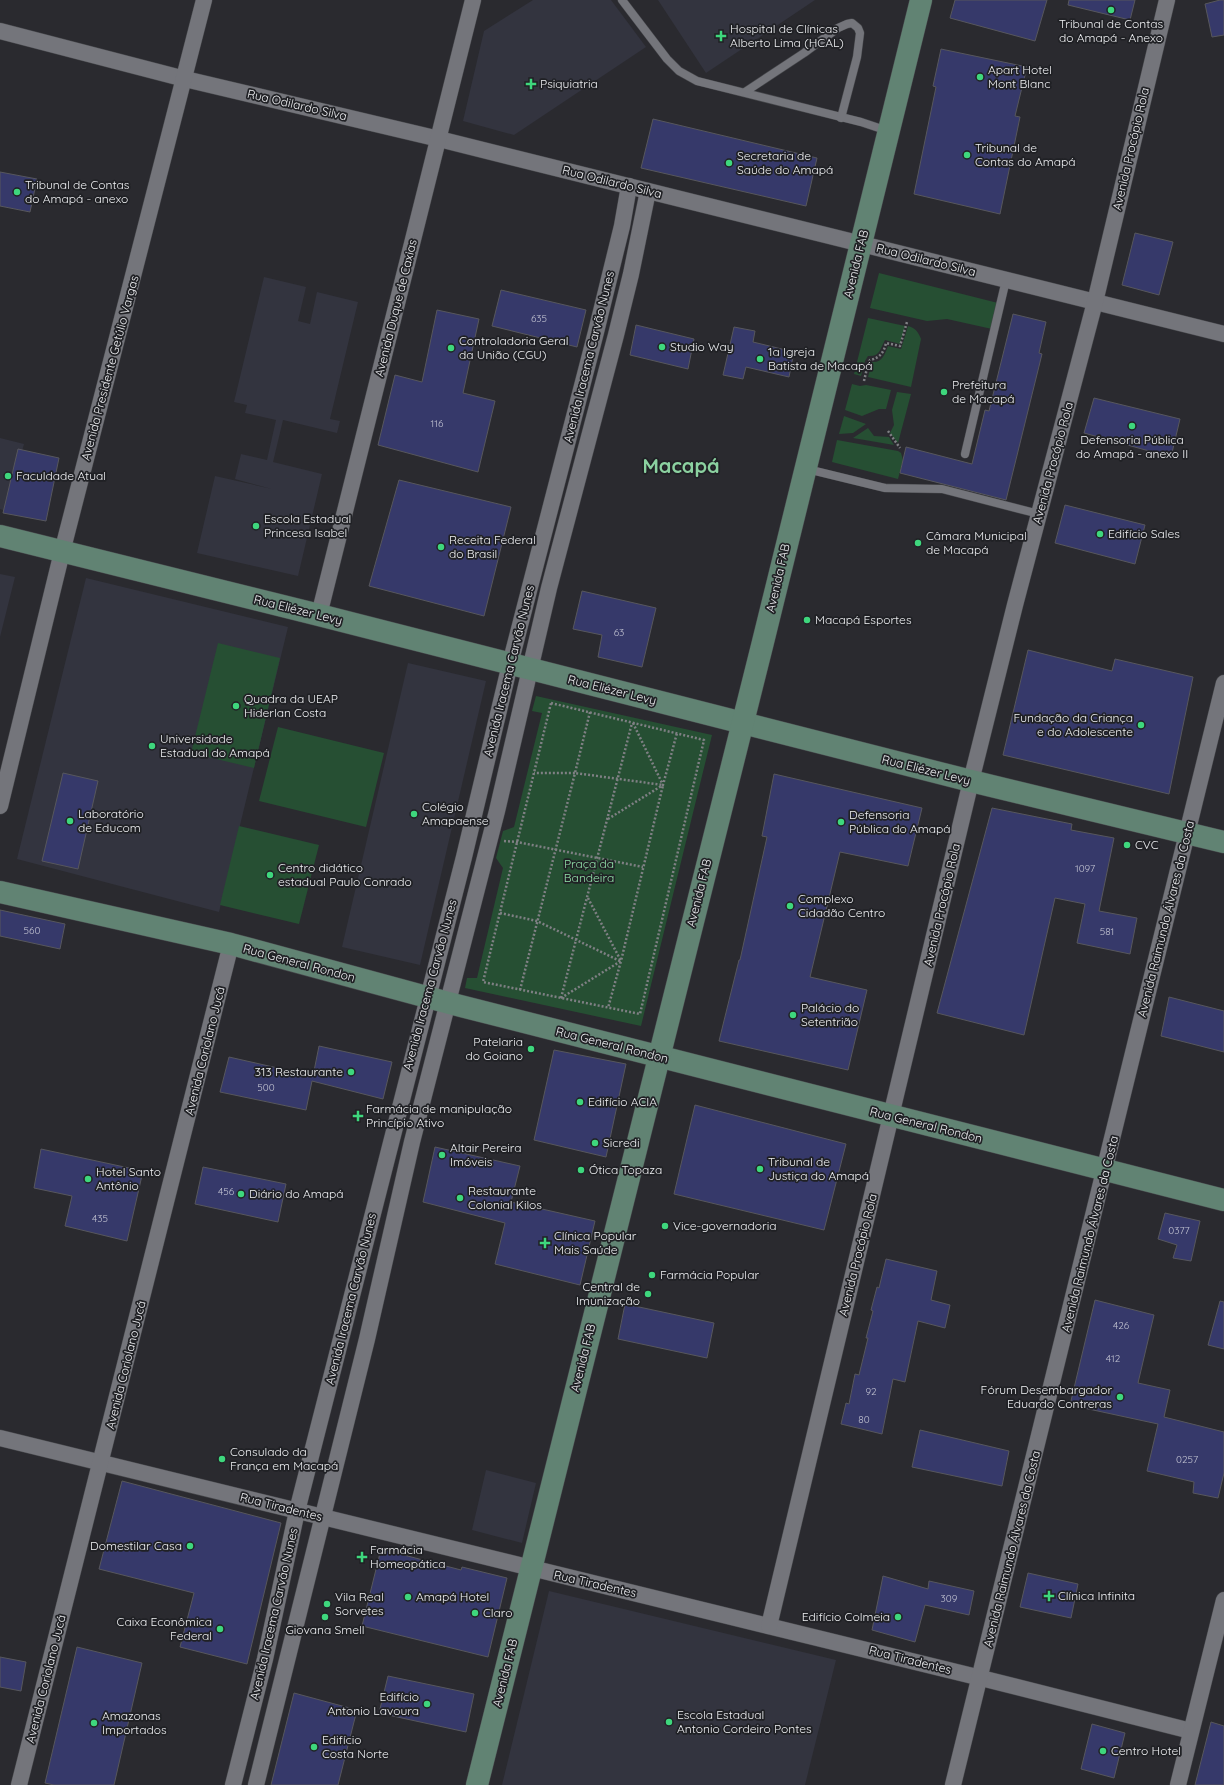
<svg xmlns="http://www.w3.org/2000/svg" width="1224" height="1785" font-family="Quicksand,sans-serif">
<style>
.built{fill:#33343f}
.green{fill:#264f33}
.building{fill:#36396a;stroke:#57575d}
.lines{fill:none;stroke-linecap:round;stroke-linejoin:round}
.lane-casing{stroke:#47484c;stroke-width:9}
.street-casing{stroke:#47484c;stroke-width:17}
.secondary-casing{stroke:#47484c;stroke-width:23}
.path{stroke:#7f8084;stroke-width:2.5;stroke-dasharray:2 2;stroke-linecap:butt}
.lane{stroke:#74757b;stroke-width:8}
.street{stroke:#74757b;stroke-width:16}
.secondary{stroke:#618373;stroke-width:22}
.poi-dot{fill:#3ed77d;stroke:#202125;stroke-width:1.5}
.labels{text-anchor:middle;stroke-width:3.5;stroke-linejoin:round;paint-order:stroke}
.number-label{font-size:10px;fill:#c1c2d1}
.poi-label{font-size:12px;fill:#eff0f3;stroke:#202125;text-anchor:start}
.street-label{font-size:12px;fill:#eff0f3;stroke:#202125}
.park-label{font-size:12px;fill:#91e1a9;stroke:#202125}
.town-label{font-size:20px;font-weight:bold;fill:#8bd1a0;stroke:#202125}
</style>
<rect width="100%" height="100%" fill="#2a2a2f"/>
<!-- built -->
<g class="built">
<path d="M533,0H611L646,47L514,135L463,121L484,31Z"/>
<path d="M658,0H815L706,73Z"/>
<path d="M264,277L306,287L298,321L310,324L317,292L358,302L330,419L340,421L337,433L283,420L273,462L322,474L298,576L197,553L215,476L272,489L235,479L241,454L267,460L276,420L245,413L247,405L234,402Z"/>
<path d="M0,438L24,444L6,511L0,509Z"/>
<path d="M0,574L15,577L0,637Z"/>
<path d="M86,578L288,627L219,912L17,859Z"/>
<path d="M408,663L486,681L420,965L342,947Z"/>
<path d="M486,1470L536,1483L522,1543L472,1530Z"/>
<path d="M549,1591L836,1660L805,1785H502Z"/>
</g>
<!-- green -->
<g class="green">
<path d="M879,273L998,303L992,329L947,319L927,321L870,308Z"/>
<path d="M868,318L905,326L900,344L885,340C880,349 880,357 868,356L865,361L861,376L854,374Z"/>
<path d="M908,326C915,328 918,331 921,339L911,387L868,377L872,362C882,363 885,354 888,346L901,349Z"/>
<path d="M852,384L860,386L866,385L891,390L886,409H879L862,416L845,410Z"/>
<path d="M897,392L911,394L898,443L890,433L894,425L892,410Z"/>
<path d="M844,416L866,424L853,433L839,434Z"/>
<path d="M868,428L874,436L889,437L894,445L853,438Z"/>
<path d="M837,440L898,451L901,453L903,460L898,479L832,462Z"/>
<path d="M218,643L280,658L254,768L191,753Z"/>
<path d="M536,696L712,735L641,1026L465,988L467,978H477L503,868L496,858L503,831L514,827L542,713L532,711Z"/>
<path d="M278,727L384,753L366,827L259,801Z"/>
<path d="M239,826L319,845L299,924L220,905Z"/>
</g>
<!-- building -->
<g class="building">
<path d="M955,0H1047L1035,41L950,18Z"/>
<path d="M1069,0H1135L1130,20L1068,5Z"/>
<path d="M1220,0H1224V35L1212,37L1205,4Z"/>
<path d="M941,49L1027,67L1015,116L1020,117L1000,214L914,194L936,87L933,86Z"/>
<path d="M653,119L817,158L806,206L641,168Z"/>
<path d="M0,172L37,179L30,212L0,206Z"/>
<path d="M1135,233L1173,242L1159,295L1122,285Z"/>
<path d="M501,290L586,310L577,347L492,326Z"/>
<path d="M437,310L479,319L463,393L495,401L478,472L378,445L395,375L422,382Z"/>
<path d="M1013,314L1046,322L1039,353L1042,354L1006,500L900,473L906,447L972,464L985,410L989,411Z"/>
<path d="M636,325L694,339L688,369L630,355Z"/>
<path d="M734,327L755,331L753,342L794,352L789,377L746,367L743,379L723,375Z"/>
<path d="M1094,398L1180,419L1171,457L1084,433Z"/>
<path d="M18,449L59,458L46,521L3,513Z"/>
<path d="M399,480L511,507L484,616L369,586Z"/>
<path d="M1065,505L1145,525L1135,564L1055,543Z"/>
<path d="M582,591L656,608L642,667L598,657L602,635L573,629Z"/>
<path d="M1028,650L1112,671L1115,659L1193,677L1169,794L1003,755Z"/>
<path d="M63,773L98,781L78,869L42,861Z"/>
<path d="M774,774L922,808L908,866L840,852L810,977L867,990L848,1070L719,1041L739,960H740L767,837L762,836Z"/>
<path d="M992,808L1072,824L1071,830L1114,838L1099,911L1137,918L1130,954L1077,943L1085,904L1055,898L1024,1035L937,1013Z"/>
<path d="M0,910L65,924L60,949L0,936Z"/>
<path d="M1169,997L1224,1011V1052L1161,1036Z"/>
<path d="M319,1046L392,1062L383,1099L312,1081L306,1110L220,1092L229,1057L313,1076Z"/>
<path d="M554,1050L626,1064L606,1157L534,1140Z"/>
<path d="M695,1105L846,1144L824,1230L674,1194Z"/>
<path d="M435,1147L520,1166L511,1202L595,1221L580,1285L495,1264L505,1223L423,1202Z"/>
<path d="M41,1149L143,1171L127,1241L65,1226L72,1196L34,1188Z"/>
<path d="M203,1167L286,1184L278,1222L195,1204Z"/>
<path d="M1165,1213L1200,1221L1191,1261L1173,1258L1177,1245L1158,1239Z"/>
<path d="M886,1259L937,1271L931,1300L950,1305L945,1328L918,1321L905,1382L893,1379L882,1434L841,1424L846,1403L849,1404L855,1374L859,1375L868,1338H866L873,1311L871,1310L877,1287L879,1288Z"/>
<path d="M1095,1300L1154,1315L1138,1383L1170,1390L1164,1417L1224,1432V1473L1218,1498L1193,1493L1194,1482L1147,1471L1158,1424L1070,1405Z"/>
<path d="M1220,1301L1224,1302V1349L1208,1345Z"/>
<path d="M625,1304L714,1323L707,1358L618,1339Z"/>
<path d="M920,1430L1009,1451L1002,1486L912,1467Z"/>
<path d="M122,1481L281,1523L247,1664L180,1647L194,1593L99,1569Z"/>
<path d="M381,1549L461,1570L462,1567L507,1578L488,1657L362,1626Z"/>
<path d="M1028,1573L1078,1584L1071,1618L1020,1607Z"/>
<path d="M883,1576L928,1589L929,1581L974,1591L969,1615L925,1605L915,1642L872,1630Z"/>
<path d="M77,1647L142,1663L114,1785H54L45,1783Z"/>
<path d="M0,1657L26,1662L21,1691L0,1687Z"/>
<path d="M388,1676L474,1694L466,1732L379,1713Z"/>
<path d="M294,1693L357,1710L338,1785H271Z"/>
<path d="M1211,1722L1224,1726V1785H1195Z"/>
<path d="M1092,1724L1125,1733L1114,1778L1081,1769Z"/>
</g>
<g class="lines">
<defs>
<g id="lane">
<path d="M622,0L667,59L679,71L697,81L861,122L888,131"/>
<path d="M745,92L804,53L838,28L847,24L852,23L858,28L860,33L857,57L841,118"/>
<path d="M965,454L1006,280"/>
<path d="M807,469L885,488L942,489L1039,514"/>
</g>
<g id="street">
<path d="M0,31L185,79L439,139L1224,334"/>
<path d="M319,615L473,0"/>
<path d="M0,806L62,552L204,0"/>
<path d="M0,1438L981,1678L1191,1731"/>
<path d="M769,1626L971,781L1015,605L1095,302L1167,0"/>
<path d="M19,1785L231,944"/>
<path d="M233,1785L265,1659L297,1511L464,857L510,664L596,332L622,226L629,186"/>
<path d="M256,1785L367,1339L412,1142L497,811L549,588L616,335L631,274L648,191"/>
<path d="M953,1785L1224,683"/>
<path d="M1178,1785L1224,1600"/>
</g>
<g id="secondary">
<path d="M0,536L319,615L971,781L1224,842"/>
<path d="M0,892L231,944L449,1003L1224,1200"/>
<path d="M477,1785L762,646L921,0"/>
</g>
</defs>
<!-- lane casing -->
<use href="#lane" class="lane-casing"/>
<!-- street casing -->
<use href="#street" class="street-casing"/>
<!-- secondary casing -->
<use href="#secondary" class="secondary-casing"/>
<!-- path -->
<g class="path">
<path d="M864,381L868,364L870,360C880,358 884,352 886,343L900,346L907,322"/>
<path d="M888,431L900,448"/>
<path d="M551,703L704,740L640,1014L483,982Z"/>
<path d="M590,712L575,773L663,785"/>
<path d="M633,723L663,785L677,733"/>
<path d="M608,819L663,785"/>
<path d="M504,841L517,842L643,867"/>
<path d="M588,898L621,961L608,1008"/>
<path d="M500,913L537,921L620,961"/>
<path d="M520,990L575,773H534"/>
<path d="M561,998L632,723"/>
<path d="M561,998L621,961L663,785"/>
</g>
<!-- lane -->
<use href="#lane" class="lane"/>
<!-- street -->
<use href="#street" class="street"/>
<!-- secondary -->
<use href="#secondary" class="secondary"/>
</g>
<!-- markers -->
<g class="poi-dot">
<circle cx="1111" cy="10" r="4"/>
<path d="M719 30h4v4h4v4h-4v4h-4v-4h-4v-4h4z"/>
<circle cx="980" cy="77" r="4"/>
<path d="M529 78h4v4h4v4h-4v4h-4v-4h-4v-4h4z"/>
<circle cx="967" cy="155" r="4"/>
<circle cx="729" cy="163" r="4"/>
<circle cx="17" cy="192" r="4"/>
<circle cx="662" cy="347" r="4"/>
<circle cx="451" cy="348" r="4"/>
<circle cx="760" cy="359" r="4"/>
<circle cx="944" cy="392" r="4"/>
<circle cx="1132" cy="426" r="4"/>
<circle cx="8" cy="476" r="4"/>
<circle cx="256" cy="526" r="4"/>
<circle cx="1100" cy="534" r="4"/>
<circle cx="918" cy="543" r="4"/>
<circle cx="441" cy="547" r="4"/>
<circle cx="807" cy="620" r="4"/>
<circle cx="236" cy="706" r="4"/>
<circle cx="1141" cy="725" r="4"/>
<circle cx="152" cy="746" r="4"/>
<circle cx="414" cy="814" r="4"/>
<circle cx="70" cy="821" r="4"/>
<circle cx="841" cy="822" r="4"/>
<circle cx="1127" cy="845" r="4"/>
<circle cx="270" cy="875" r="4"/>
<circle cx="790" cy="906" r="4"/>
<circle cx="793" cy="1015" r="4"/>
<circle cx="531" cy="1049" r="4"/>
<circle cx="351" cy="1072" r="4"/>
<circle cx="580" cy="1102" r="4"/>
<path d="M356 1110h4v4h4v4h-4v4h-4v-4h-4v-4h4z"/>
<circle cx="595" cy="1143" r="4"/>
<circle cx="442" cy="1155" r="4"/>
<circle cx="760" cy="1169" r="4"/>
<circle cx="581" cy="1170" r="4"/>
<circle cx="88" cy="1179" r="4"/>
<circle cx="241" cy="1194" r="4"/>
<circle cx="460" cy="1198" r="4"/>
<circle cx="665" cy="1226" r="4"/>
<path d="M543 1237h4v4h4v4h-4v4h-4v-4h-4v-4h4z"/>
<circle cx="652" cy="1275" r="4"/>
<circle cx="648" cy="1294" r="4"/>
<circle cx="1120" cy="1397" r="4"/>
<circle cx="222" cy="1459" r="4"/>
<circle cx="190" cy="1546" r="4"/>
<path d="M360 1551h4v4h4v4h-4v4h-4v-4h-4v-4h4z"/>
<path d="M1047 1590h4v4h4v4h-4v4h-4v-4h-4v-4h4z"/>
<circle cx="408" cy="1597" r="4"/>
<circle cx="327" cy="1604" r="4"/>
<circle cx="475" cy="1613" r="4"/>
<circle cx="325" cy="1617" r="4"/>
<circle cx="898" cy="1617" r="4"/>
<circle cx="220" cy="1629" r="4"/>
<circle cx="427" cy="1704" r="4"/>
<circle cx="669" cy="1722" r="4"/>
<circle cx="94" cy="1723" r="4"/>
<circle cx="314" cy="1747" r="4"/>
<circle cx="1103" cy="1751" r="4"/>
</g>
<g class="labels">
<!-- number labels -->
<g class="number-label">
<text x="539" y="322">635</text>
<text x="437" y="427">116</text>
<text x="619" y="636">63</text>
<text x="1085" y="872">1097</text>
<text x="32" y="934">560</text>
<text x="1107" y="935">581</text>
<text x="266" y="1091">500</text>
<text x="226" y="1195">456</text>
<text x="100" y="1222">435</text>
<text x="1179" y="1234">0377</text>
<text x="1121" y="1329">426</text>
<text x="1113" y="1362">412</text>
<text x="871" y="1395">92</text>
<text x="864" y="1423">80</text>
<text x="1187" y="1463">0257</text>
<text x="949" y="1602">309</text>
</g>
<!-- poi labels -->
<g class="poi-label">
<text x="1111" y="28" text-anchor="middle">Tribunal de Contas<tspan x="1111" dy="14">do Amapá - Anexo</tspan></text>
<text x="730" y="33">Hospital de Clínicas<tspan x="730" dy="14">Alberto Lima (HCAL)</tspan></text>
<text x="988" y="74">Apart Hotel<tspan x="988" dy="14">Mont Blanc</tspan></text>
<text x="540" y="88">Psiquiatria</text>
<text x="975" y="152">Tribunal de<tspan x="975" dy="14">Contas do Amapá</tspan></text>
<text x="737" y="160">Secretaria de<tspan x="737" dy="14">Saúde do Amapá</tspan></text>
<text x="25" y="189">Tribunal de Contas<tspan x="25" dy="14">do Amapá - anexo</tspan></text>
<text x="459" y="345">Controladoria Geral<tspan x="459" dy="14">da União (CGU)</tspan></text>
<text x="670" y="351">Studio Way</text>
<text x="768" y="356">1a Igreja<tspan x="768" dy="14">Batista de Macapá</tspan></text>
<text x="952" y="389">Prefeitura<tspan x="952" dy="14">de Macapá</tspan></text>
<text x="1132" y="444" text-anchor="middle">Defensoria Pública<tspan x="1132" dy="14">do Amapá - anexo II</tspan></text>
<text x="16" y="480">Faculdade Atual</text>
<text x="264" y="523">Escola Estadual<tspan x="264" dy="14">Princesa Isabel</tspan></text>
<text x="1108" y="538">Edifício Sales</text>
<text x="926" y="540">Câmara Municipal<tspan x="926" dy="14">de Macapá</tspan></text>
<text x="449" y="544">Receita Federal<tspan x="449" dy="14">do Brasil</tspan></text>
<text x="815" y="624">Macapá Esportes</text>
<text x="244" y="703">Quadra da UEAP<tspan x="244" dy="14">Hiderlan Costa</tspan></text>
<text x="1133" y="722" text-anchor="end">Fundação da Criança<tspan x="1133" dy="14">e do Adolescente</tspan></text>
<text x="160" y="743">Universidade<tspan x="160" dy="14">Estadual do Amapá</tspan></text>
<text x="422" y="811">Colégio<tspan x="422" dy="14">Amapaense</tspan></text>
<text x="78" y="818">Laboratório<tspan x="78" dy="14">de Educom</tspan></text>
<text x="849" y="819">Defensoria<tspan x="849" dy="14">Pública do Amapá</tspan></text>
<text x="1135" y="849">CVC</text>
<text x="278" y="872">Centro didático<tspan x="278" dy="14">estadual Paulo Conrado</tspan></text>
<text x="798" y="903">Complexo<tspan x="798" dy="14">Cidadão Centro</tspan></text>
<text x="801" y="1012">Palácio do<tspan x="801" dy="14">Setentrião</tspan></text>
<text x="523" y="1046" text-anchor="end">Patelaria<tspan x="523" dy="14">do Goiano</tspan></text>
<text x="343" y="1076" text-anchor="end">313 Restaurante</text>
<text x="588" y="1106">Edifício ACIA</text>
<text x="366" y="1113">Farmácia de manipulação<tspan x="366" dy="14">Princípio Ativo</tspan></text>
<text x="603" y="1147">Sicredi</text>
<text x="450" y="1152">Altair Pereira<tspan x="450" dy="14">Imóveis</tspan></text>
<text x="768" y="1166">Tribunal de<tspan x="768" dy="14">Justiça do Amapá</tspan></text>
<text x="589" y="1174">Ótica Topaza</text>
<text x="96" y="1176">Hotel Santo<tspan x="96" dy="14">Antônio</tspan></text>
<text x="468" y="1195">Restaurante<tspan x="468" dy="14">Colonial Kilos</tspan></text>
<text x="249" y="1198">Diário do Amapá</text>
<text x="673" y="1230">Vice-governadoria</text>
<text x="554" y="1240">Clínica Popular<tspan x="554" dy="14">Mais Saúde</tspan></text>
<text x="660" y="1279">Farmácia Popular</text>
<text x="640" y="1291" text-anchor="end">Central de<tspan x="640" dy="14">Imunização</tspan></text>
<text x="1112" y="1394" text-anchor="end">Fórum Desembargador<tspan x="1112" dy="14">Eduardo Contreras</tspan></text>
<text x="230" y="1456">Consulado da<tspan x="230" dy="14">França em Macapá</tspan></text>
<text x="182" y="1550" text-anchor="end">Domestilar Casa</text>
<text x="370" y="1554">Farmácia<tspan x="370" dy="14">Homeopática</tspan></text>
<text x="1058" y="1600">Clínica Infinita</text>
<text x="335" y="1601">Vila Real<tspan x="335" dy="14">Sorvetes</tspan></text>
<text x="416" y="1601">Amapá Hotel</text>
<text x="483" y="1617">Claro</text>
<text x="890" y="1621" text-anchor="end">Edifício Colmeia</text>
<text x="212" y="1626" text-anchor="end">Caixa Econômica<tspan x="212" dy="14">Federal</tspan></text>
<text x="325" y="1634" text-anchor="middle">Giovana Smell</text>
<text x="419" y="1701" text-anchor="end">Edifício<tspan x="419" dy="14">Antonio Lavoura</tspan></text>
<text x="677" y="1719">Escola Estadual<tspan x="677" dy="14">Antonio Cordeiro Pontes</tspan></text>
<text x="102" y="1720">Amazonas<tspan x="102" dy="14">Importados</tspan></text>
<text x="322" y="1744">Edifício<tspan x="322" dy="14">Costa Norte</tspan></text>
<text x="1111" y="1755">Centro Hotel</text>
</g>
<!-- street labels -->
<g class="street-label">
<text transform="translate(297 105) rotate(13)" y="4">Rua Odilardo Silva</text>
<text transform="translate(1131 149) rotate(-77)" y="4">Avenida Procópio Rola</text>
<text transform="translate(612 182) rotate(14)" y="4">Rua Odilardo Silva</text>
<text transform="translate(926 260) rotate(14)" y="4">Rua Odilardo Silva</text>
<text transform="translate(856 264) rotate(-76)" y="4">Avenida FAB</text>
<text transform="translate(396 308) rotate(-76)" y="4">Avenida Duque de Caxias</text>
<text transform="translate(589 357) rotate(-76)" y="4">Avenida Iracema Carvão Nunes</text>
<text transform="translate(110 368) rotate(-75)" y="4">Avenida Presidente Getúlio Vargas</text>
<text transform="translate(1053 463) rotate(-75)" y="4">Avenida Procópio Rola</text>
<text transform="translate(778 578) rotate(-77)" y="4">Avenida FAB</text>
<text transform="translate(298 610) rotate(14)" y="4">Rua Eliézer Levy</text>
<text transform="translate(509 671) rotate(-76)" y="4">Avenida Iracema Carvão Nunes</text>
<text transform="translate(612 690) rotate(14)" y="4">Rua Eliézer Levy</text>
<text transform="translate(926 770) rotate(14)" y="4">Rua Eliézer Levy</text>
<text transform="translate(699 893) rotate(-76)" y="4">Avenida FAB</text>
<text transform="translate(942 905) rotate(-77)" y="4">Avenida Procópio Rola</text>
<text transform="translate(1166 919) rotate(-76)" y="4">Avenida Raimundo Álvares da Costa</text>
<text transform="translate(299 963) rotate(15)" y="4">Rua General Rondon</text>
<text transform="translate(430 985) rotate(-75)" y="4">Avenida Iracema Carvão Nunes</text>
<text transform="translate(612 1045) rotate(14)" y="4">Rua General Rondon</text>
<text transform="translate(205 1051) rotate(-76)" y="4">Avenida Coriolano Jucá</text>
<text transform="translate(926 1125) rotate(14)" y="4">Rua General Rondon</text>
<text transform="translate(1090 1234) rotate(-76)" y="4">Avenida Raimundo Álvares da Costa</text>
<text transform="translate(858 1255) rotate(-76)" y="4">Avenida Procópio Rola</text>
<text transform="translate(351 1299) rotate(-76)" y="4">Avenida Iracema Carvão Nunes</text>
<text transform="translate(583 1358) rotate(-76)" y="4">Avenida FAB</text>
<text transform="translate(126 1365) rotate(-76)" y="4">Avenida Coriolano Jucá</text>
<text transform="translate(281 1507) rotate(14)" y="4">Rua Tiradentes</text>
<text transform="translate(1012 1549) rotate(-76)" y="4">Avenida Raimundo Álvares da Costa</text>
<text transform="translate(595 1584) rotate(13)" y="4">Rua Tiradentes</text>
<text transform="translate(274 1614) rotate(-77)" y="4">Avenida Iracema Carvão Nunes</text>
<text transform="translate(910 1660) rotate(14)" y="4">Rua Tiradentes</text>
<text transform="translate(505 1673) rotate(-76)" y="4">Avenida FAB</text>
<text transform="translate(46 1679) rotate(-76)" y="4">Avenida Coriolano Jucá</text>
</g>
<!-- park labels -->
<g class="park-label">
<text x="589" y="868">Praça da<tspan x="589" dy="14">Bandeira</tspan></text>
</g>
<!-- town labels -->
<g class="town-label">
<text x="681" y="473">Macapá</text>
</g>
</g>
</svg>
